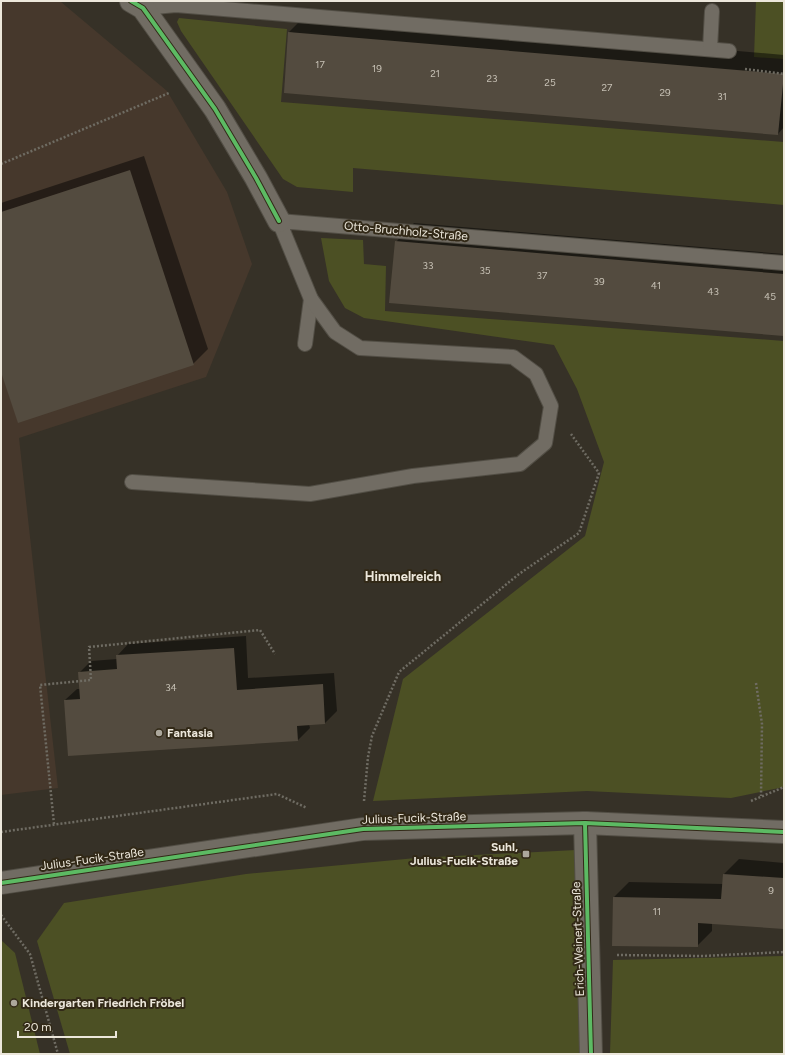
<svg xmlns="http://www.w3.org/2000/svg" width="785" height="1055" font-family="Figtree,sans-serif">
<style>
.education{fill:#46382c}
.green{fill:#4c5024}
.shadow{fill:#0007}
.building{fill:#534b3f}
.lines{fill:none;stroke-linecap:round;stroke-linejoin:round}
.service-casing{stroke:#524e45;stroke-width:16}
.minor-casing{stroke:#524e45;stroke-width:24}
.path{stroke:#6f6c63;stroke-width:2.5;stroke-dasharray:2 2;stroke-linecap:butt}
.service{stroke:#716c63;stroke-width:14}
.minor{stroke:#716c63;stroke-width:22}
.cycleway-casing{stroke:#322917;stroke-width:6}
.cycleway{stroke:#5cba63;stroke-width:4}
.poi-dot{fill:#aca79c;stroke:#322917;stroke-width:1.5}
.labels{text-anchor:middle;stroke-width:4;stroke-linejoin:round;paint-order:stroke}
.number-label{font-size:10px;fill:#c6c0b4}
.street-label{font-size:12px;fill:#ece7db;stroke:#322917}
.poi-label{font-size:12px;font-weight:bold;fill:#ece7db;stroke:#322917;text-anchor:start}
.neighbourhood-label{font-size:13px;font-weight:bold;fill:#ece7db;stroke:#322917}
</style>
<rect width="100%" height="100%" fill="#363127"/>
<!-- education -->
<path class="education" d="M1,1L61,2L167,91L227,192L252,264L206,377L19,438L58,788L1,795Z"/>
<!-- green -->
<g class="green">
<path d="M756,1H784V59L754,57Z"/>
<path d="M179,18L287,29L281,102L784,142V205L353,168V192L297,187L283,179L181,31L177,22Z"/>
<path d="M321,238L363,240L364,264L386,266L385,311L784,341V787L731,798L587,791L373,801L403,679L585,536L604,462L577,389L554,345L364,318L345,308L329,281Z"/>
<path d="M576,850L582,1054H70L37,941L64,903L246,874L416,858Z"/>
<path d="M1,940L15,953L40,1054H1Z"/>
<path d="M784,956V1054H610L613,960Z"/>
</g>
<!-- shadow -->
<g class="shadow">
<path d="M307,14L784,55V127L778,134L289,32Z"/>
<path d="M144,156L208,349L193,364L1,369V203Z"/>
<path d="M414,223L784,254V335L396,242Z"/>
<path d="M246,636L248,678L334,673L337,711L325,723L309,724L310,728L298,740L65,700L77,689H80L79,673L91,661L117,659V656L128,644Z"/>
<path d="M739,859L784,863V928L712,923V931L697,946L614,897L629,882L723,884L724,874Z"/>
</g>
<!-- building -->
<g class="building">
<path d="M288,32L784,74L778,135L284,93Z"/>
<path d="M130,170L194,365L18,423L1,372V212Z"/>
<path d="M395,241L784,274V336L389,303Z"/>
<path d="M234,648L237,690L323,684L325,724L297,726L298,741L68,756L64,700L80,699L78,672L117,669L116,655Z"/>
<path d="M723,874L784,878V929L698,923V947L612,946L613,897L721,899Z"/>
</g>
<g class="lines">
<defs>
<g id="service">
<path d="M143,8L176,5L729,51"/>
<path d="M710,49L712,11"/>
<path d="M305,344L311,299"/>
<path d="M132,482L310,494L413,476L520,464L545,443L551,406L536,374L513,357L360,348L335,332L311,299L279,221L784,263"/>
</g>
<g id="minor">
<path d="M131,1L143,8L215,109L256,178L279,221"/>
<path d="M585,823L591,1054"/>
<path d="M1,883L363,829L585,823L784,832"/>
</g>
</defs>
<!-- service casing -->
<use href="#service" class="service-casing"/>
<!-- minor casing -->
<use href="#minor" class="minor-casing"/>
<!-- path -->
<g class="path">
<path d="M745,69L784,74"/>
<path d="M1,164L169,93"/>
<path d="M756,683L762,724L761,796"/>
<path d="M364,801L368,757L372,736L399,672L519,574L579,533L599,473L571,434"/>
<path d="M751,801L784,787"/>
<path d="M54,824L40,685L91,680L89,647L260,630L275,654"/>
<path d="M1,832L277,794L307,808"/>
<path d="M1,915L30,954L58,1054"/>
<path d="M617,955L703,956L784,952"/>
</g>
<!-- service -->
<use href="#service" class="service"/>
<!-- minor -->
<use href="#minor" class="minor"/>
<defs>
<g id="cycleway">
<path d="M131,1L143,8L215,109L256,178L279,221"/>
<path d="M585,823L591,1054"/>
<path d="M1,883L363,829L585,823L784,832"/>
</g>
</defs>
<!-- cycleway casing -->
<use href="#cycleway" class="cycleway-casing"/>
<!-- cycleway -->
<use href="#cycleway" class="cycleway"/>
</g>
<!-- markers -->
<g class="poi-dot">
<circle cx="159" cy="733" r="4"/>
<rect x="522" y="850" width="8" height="8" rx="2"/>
<circle cx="14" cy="1003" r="4"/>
</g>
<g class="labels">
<!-- number labels -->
<g class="number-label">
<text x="320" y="68">17</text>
<text x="377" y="72">19</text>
<text x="435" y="77">21</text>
<text x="492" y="82">23</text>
<text x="550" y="86">25</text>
<text x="607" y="91">27</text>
<text x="665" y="96">29</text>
<text x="722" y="100">31</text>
<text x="428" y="269">33</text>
<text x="485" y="274">35</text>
<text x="542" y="279">37</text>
<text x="599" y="285">39</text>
<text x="656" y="289">41</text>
<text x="713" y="295">43</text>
<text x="770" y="300">45</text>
<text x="171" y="691">34</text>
<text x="771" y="894">9</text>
<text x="657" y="915">11</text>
</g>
<!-- street labels -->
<g class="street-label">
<text transform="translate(406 231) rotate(5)" y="4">Otto-Bruchholz-Straße</text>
<text transform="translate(414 818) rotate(-2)" y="4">Julius-Fucik-Straße</text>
<text transform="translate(92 859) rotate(-8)" y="4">Julius-Fucik-Straße</text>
<text transform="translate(578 939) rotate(-92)" y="4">Erich-Weinert-Straße</text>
</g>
<!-- poi labels -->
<g class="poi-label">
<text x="167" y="737">Fantasia</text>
<text x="518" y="851" text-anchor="end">Suhl,<tspan x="518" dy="14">Julius-Fucik-Straße</tspan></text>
<text x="22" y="1007">Kindergarten Friedrich Fröbel</text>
</g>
<!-- neighbourhood labels -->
<g class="neighbourhood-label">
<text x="403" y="581">Himmelreich</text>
</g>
</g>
<!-- border -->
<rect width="785" height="1055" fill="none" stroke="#ece7db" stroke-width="4"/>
<!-- scale -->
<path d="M18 1031v6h98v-6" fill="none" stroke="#ece7db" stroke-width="2"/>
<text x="24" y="1031" font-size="12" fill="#ece7db" stroke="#322917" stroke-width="3" paint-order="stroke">20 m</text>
</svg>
